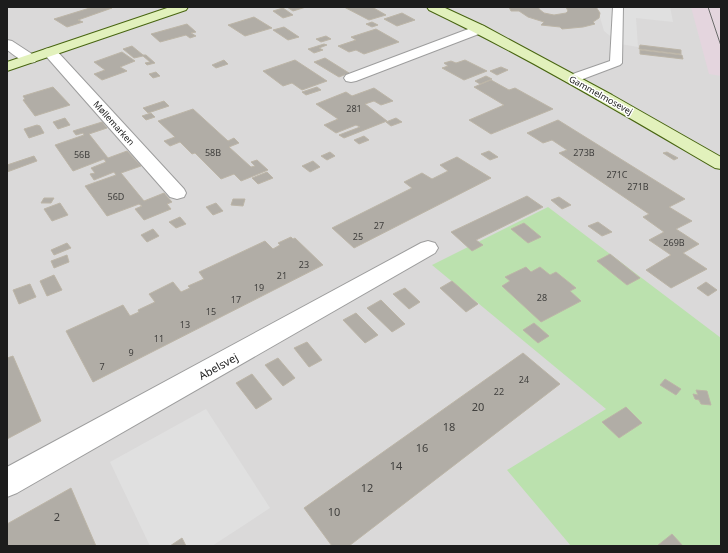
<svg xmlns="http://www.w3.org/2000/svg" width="728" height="553" font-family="'Noto Sans',sans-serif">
<rect width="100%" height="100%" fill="#ecebe3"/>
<path fill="#dad9d9" d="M7 7H721V546H7Z"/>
<path fill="#e4d5de" d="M691 7H721V76L709 74Z"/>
<path fill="#bbe1ae" d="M548 207 721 338V546H571L507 470 606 409 432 265Z"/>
<path fill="#e0e0e0" d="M597 7H670L673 22 636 18 638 47 620 44 604 31Z
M206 409 270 508 212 546H150L110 462Z"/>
<path fill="#b1ada6" stroke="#bcb5a7" d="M93 7 112 8 78 20 83 22 67 27 54 19Z
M287 7H306L293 11Z
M344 7H372L386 15 369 20Z
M509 7H539V9L544 13 554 15 566 13 568 11 566 7H596L600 13 599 18 593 22 595 24 583 27 562 29 560 27 541 25 544 22 528 17 519 11H511Z
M283 8 293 15 283 18 273 11Z
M402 13 415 20 397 26 384 19Z
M254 17 272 28 245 36 228 25Z
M372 22 378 25 372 27 366 24Z
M187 24 196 32 191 33 196 36 190 38 186 35 160 42 151 34Z
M284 27 299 37 288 40 273 30Z
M376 29 399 42 364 54 356 50 349 52 338 46 356 40 351 37Z
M326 36 331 39 321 42 316 39Z
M324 44 327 45 319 48 323 50 314 53 308 49Z
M640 45 681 50V54L639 49Z
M132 46 143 55H146L155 63 147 65 145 63 150 62 143 56 134 58 123 49Z
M640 50 682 55 683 59 640 54Z
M122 52 135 61 120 67 127 71 102 80 94 74 105 70 94 62Z
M325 58 349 73 339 77 314 62Z
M224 60 228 64 216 68 212 65Z
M295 60 327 81 302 90 292 83 283 86 263 71Z
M465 60 487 71 464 80 442 68 448 66 444 63 451 61 456 63Z
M501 67 508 70 497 75 490 71Z
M156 72 160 76 153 78 149 74Z
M486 76 492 79 480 84 475 81Z
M491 80 509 90 515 88 553 109 491 134 469 120 504 105 474 87Z
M53 87 70 105 35 116 23 100 25 99 23 96Z
M317 87 321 90 306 95 302 92Z
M374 88 393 101 381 105 374 101 365 104 387 121 344 138 339 135 360 127 356 125 336 133 324 125 338 119 316 104 346 92 352 96Z
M164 101 169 106 148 113 143 108Z
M193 109 228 141 234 138 239 143 229 147 251 167 255 166 251 162 257 160 268 170 241 181 234 174 221 179 195 153 192 154 180 142 170 146 164 141 175 137 158 121Z
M151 113 155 117 146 120 142 116Z
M65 118 70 125 58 129 53 122Z
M396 118 402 122 391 126 386 122Z
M558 120 685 199 669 207 692 221 676 229 699 244 683 253 707 269 671 288 646 270 671 255 649 240 664 232 643 217 649 214 559 153 567 150 552 140 543 143 527 133Z
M102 122 107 128 89 134 108 158 127 151 141 166 121 173 144 201 164 193 172 202 167 204 171 209 144 220 135 209 142 206 139 204 107 216 85 186 116 175 114 172 94 180 90 174 95 173 91 168 106 162 104 159 73 171 55 145 84 135 83 133 76 135 73 131Z
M37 125 40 126 44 133 29 138 24 129Z
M364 136 369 140 359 144 354 140Z
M489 151 498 157 490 160 481 154Z
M330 152 335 156 327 160 321 156Z
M667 152 678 158 674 160 663 153Z
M34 156 37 161 7 172V165Z
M457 157 491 178 354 248 332 228 412 188 404 182 422 173 432 179 448 171 440 165Z
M313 161 320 167 310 172 302 166Z
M267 172 273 178 258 184 252 178Z
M527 196 543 207 476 240 483 245 472 251 451 232Z
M559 197 571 205 562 209 551 200Z
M44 198H54L51 203H41Z
M233 199H245L243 206 231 205Z
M60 203 68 215 52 221 44 209Z
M216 203 223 211 213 215 206 207Z
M180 217 186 224 176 228 169 222Z
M598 222 612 232 602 236 588 226Z
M524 223 541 237 528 243 511 229Z
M153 229 159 236 147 242 141 235Z
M291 237 293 239 295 238 323 265 93 382 66 331 123 305 130 316 139 312 138 310 155 302 149 294 173 282 181 292 190 288 188 286 204 279 199 272 265 241 273 249 280 245 278 243Z
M67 243 71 248 54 255 51 250Z
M610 254 640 278 627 285 597 261Z
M67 255 69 262 54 268 51 261Z
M526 267 531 272 540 267 550 275 556 272 576 288 570 291 581 301 541 322 502 286 510 281 505 277Z
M54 275 62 290 47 296 40 281Z
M452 281 478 304 466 312 440 288Z
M706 282 717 290 708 296 697 288Z
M30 284 36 297 19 304 13 290Z
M405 288 420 302 409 309 393 294Z
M381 300 405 324 392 332 367 308Z
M356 313 378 335 365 343 343 320Z
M534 323 549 336 538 343 523 330Z
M307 342 322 360 309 367 294 348Z
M523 353 560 384 349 546H332L304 508Z
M13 356 41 421 7 439V358Z
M278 358 295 378 283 386 265 365Z
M252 374 272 399 256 409 236 383Z
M665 379 681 389 676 395 660 385Z
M696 390 707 391 711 405 701 404 699 400 695 399 693 394 698 395Z
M626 407 642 423 619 438 602 422Z
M71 488 96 546H7V524Z
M672 534 683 546H657Z
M182 538 186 546H170Z"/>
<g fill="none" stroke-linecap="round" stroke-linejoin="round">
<g stroke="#9d9d9d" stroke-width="2">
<path id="lane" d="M613 7H623L622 63 620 65 575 82H567L565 79 567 76 610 61Z"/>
</g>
<g stroke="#9d9d9d" stroke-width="2">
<path id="street" d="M479 25 484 26 486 29 484 32 356 81 351 82 346 81 344 78 346 75Z
M7 40 12 41 35 56 37 59 35 62C24 65 16 56 7 50Z
M50 48 55 49 184 189 186 193 184 197 177 199 170 197 45 55 43 52 45 49Z
M428 241 435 243 438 248 435 253 17 493 7 497V467L421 243Z"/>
</g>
<g stroke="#486511" stroke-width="2">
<path id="secondary" d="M170 7H188L186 10 7 71V62Z
M427 7H443L484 26 612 95 721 157V169L715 168C621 113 527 57 429 10Z"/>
</g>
<use href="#lane" fill="#fff" fill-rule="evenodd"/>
<use href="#street" fill="#fff" fill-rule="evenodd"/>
<use href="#secondary" fill="#e2f1bc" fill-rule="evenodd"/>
<path stroke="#6a6a6a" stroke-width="1" d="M708 7 721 46"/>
</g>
<g text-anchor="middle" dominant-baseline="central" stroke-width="3" stroke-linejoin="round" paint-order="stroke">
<g font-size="9" fill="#1c1c1c" stroke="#fff">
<text transform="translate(601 95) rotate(29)">Gammelmosevej</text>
<text transform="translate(114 123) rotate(48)">Møllemarken</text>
</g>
<g font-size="9" fill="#41403e">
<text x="354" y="108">281</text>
<text x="213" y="152">58B</text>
<text x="584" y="152">273B</text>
<text x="82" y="154">56B</text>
<text x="617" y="174">271C</text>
<text x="638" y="186">271B</text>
<text x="116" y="196">56D</text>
<text x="379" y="225">27</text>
<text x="358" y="236">25</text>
<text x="674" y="242">269B</text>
<text x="304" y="264">23</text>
<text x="282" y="275">21</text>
<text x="259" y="287">19</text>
<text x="542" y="297">28</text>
<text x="236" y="299">17</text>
<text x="211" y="311">15</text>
<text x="185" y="324">13</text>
<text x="159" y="338">11</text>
<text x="131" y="352">9</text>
<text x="102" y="366">7</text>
<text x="524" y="379">24</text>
<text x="499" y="391">22</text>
</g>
<g font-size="11" fill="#1c1c1c" stroke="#fff">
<text transform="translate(218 366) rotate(-29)">Abelsvej</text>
</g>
<g font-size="11" fill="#41403e">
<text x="478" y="406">20</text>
<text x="449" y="426">18</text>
<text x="422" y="447">16</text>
<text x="396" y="465">14</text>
<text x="367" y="487">12</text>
<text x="334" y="511">10</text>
<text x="57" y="516">2</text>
</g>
</g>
<rect width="728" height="553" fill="none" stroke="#1c1c1c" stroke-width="16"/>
</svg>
